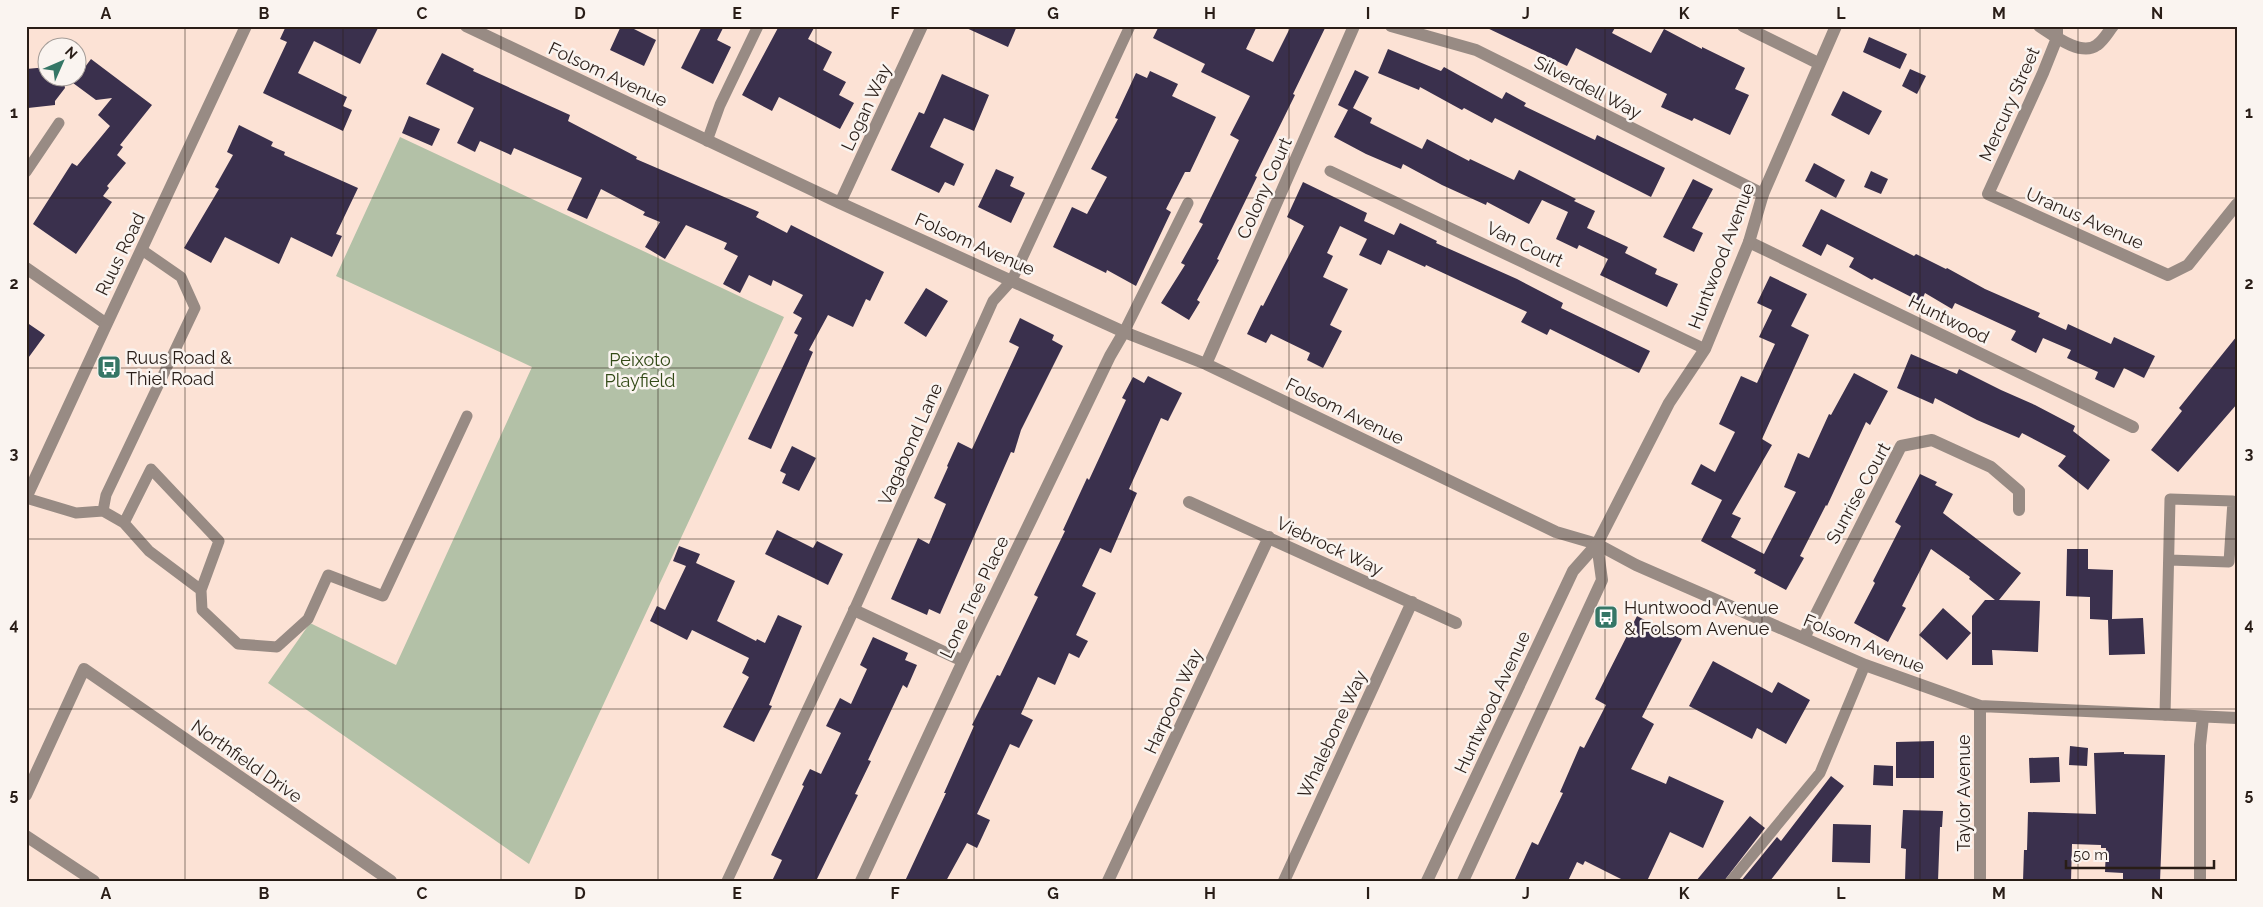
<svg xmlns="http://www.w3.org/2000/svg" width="2263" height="907" font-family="Raleway,sans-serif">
<rect width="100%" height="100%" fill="#fce2d5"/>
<path fill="#b3c1a7" d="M400 137 784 317 529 864 268 683 310 623 396 665 532 367 336 276Z"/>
<path fill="#3a304d" d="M286 26H379L360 64 314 41 298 73 347 97 343 106 352 110 343 131 263 93 287 42 280 39Z
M621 26H628L656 40 644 66 610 50Z
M702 26H724L717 40 731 47 713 84 681 68Z
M779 26H815L808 39 832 52 823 70 846 82 839 95 854 103 840 129 779 97 772 111 742 95Z
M962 26H1017L1008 47Z
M1159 26H1257L1246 49 1273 62 1291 26H1326L1293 94 1295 95 1255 176 1257 177 1217 259 1219 260 1197 300 1200 302 1189 320 1161 303 1185 265 1181 263 1203 224 1199 222 1239 140 1230 135 1250 96 1201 72 1205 64 1153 38Z
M1483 26H1616L1612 33 1651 53 1664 29 1702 49V47L1745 68 1735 89 1749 95 1730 135 1694 118 1692 121 1661 107 1667 94 1576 48 1567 66Z
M1869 37 1907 54 1900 69 1863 52Z
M1388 49 1441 71 1444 67 1502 99 1506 92 1526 103 1524 106 1595 140 1597 135 1665 168 1651 197 1495 118 1492 123 1464 108 1462 110 1420 87 1419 90 1378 73Z
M442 53 474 69 473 71 570 115 568 121 637 157 636 159 759 212 756 217 787 233 791 225 884 272 870 301 866 299 853 327 828 315 809 350 813 352 771 449 748 439 798 335 794 333 802 318 793 313 803 295 773 280 771 286 749 275 740 293 723 284 738 256 724 249 727 243 686 225 665 259 645 247 660 222 643 215 645 212 601 189 587 219 567 210 582 178 514 148 511 155 480 141 475 152 457 143 474 108 426 84Z
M91 59 152 105 120 145 123 147 117 155 126 163 107 186 109 188 103 196 112 202 76 254 33 224 72 163 77 166 110 126 98 115 112 98 96 100 73 83Z
M48 67V78H63L65 88 55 101V105L28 108 26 69Z
M1910 69 1926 76 1917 94 1902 86Z
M1355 70 1369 77 1353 108 1372 118 1370 123 1422 149 1427 139 1469 161 1470 159 1514 180 1519 170 1576 199 1574 201 1595 211 1587 228 1628 247 1625 253 1657 269 1655 274 1678 284 1667 307 1600 275 1608 259 1579 245 1577 249 1556 239 1568 212 1542 200 1529 224 1487 202 1486 205 1442 185 1403 164 1401 169 1366 154 1334 137 1348 110 1338 105Z
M1150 71 1178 84 1172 96 1216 117 1190 172H1185L1166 209 1171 212 1136 286 1107 270 1106 273 1053 247 1072 207 1087 214 1107 177 1091 169 1118 119 1115 118 1136 73 1147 78Z
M942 74 989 95 974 131 944 118 930 147 964 164 954 186 945 182 939 193 891 170 919 112 924 114Z
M1843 91 1882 111 1869 135 1831 115Z
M409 116 440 129 432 146 402 133Z
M239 125 273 142 271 146 285 152 284 155 358 188 336 234 342 236 332 257 291 237 279 264 225 237 211 263 184 248 219 189 215 187 233 155 227 152Z
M1814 163 1845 180 1836 198 1805 181Z
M996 169 1014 177 1010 186 1025 193 1011 223 978 207Z
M1871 171 1888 179 1881 194 1864 187Z
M1693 179 1713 189 1692 228 1703 233 1694 252 1663 237Z
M1303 182 1367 213 1364 221 1394 235 1400 223 1437 241 1436 243 1517 279 1563 303 1561 308 1650 351 1639 373 1550 329 1547 335 1521 322 1527 312 1426 265 1425 267 1388 250 1381 265 1359 255 1367 239 1340 226 1327 253 1333 256 1323 277 1348 289 1330 325 1342 331 1323 368 1307 360 1310 353 1271 334 1266 343 1247 334 1261 305 1263 306 1304 226 1287 217Z
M1821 209 1914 256 1916 254 1946 269 1947 268 1985 289 2040 313 2038 317 2066 330 2068 324 2111 344 2114 337 2155 356 2144 378 2124 368 2114 388 2095 379 2098 372 2067 358 2071 350 2043 338 2036 353 2011 340 2016 331 1955 303 1952 309 1925 293 1921 302 1874 278 1872 280 1849 267 1854 258 1827 244 1821 256 1802 246Z
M1770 276 1807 294 1791 326 1809 335 1762 439 1772 445 1732 514 1741 518 1731 537 1764 554 1796 492 1784 487 1798 453 1809 458 1829 414 1831 415 1854 373 1888 391 1870 425 1866 422 1827 506 1826 505 1800 556 1804 558 1786 590 1754 573 1756 570 1701 541 1722 500 1691 484 1701 464 1715 472 1735 432 1719 424 1741 376 1757 383 1775 344 1759 337 1772 310 1757 303Z
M926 288 948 301 926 337 904 323Z
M1020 318 1054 335 1052 340 1063 346 1021 430 1014 453 1011 452 940 614 929 609 927 615 891 599 918 538 929 544 946 504 934 498 948 467 947 466 958 442 972 449 1019 347 1009 342Z
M26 322 45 335 26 361Z
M2237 336V404L2178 472 2151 450 2182 411 2179 408Z
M1911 354 1957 374 1959 369 2001 390 2035 405 2075 426 2073 431 2110 460 2088 490 2058 466 2066 456 2022 433 2019 438 1977 420 1935 398 1933 404 1897 388Z
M1148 376 1182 393 1168 421 1161 418 1129 489 1137 493 1111 553 1100 548 1082 586 1096 593 1076 635 1088 641 1079 658 1069 653 1055 685 1038 677 1021 714 1033 720 1019 748 1010 744 977 814 990 820 977 848 967 843 946 881H905L946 793H944L974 726 972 725 997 675 1000 676 1038 597 1034 595 1065 531 1063 530 1087 478 1089 480 1126 400 1122 398 1133 377 1144 383Z
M792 446 816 458 799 491 782 483 786 474 780 471Z
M1920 474 1937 482 1935 485 1953 494 1943 513 2021 573 1999 600 2040 601 2038 652 1992 650 1993 665H1972V616L1985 600H1995L1969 579 1970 577 1931 549 1902 606 1906 608 1888 642 1854 623 1875 583 1873 581 1901 526 1895 522Z
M777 530 813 548 817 541 843 554 828 585 765 554Z
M679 546 700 554 696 563 735 581 717 621 756 641 757 639 765 643 778 615 802 626 769 705 772 706 754 742 723 727 749 677 742 673 749 658 692 630 687 640 650 621 657 606 665 610 686 566 673 561Z
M2067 549H2088V569L2113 570 2112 619 2143 618 2145 654 2109 655 2108 620 2090 619V597L2066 596Z
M1943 608 1971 633 1947 660 1919 635Z
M1637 616 1682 639 1642 717 1654 724 1631 769 1666 784 1669 776 1724 801 1703 848 1670 832 1647 881H1625L1585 861 1583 865 1577 862 1568 881H1514L1532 842 1538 845 1563 793 1560 792 1580 746 1584 748 1606 705 1595 699Z
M873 637 908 653 905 660 917 665 907 688 903 685 868 760 871 761 855 794 858 795 816 881H772L782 860 771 855 804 786 802 785 810 769 821 774 841 733 826 726 840 698 851 704 867 669 860 665Z
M1713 661 1772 693 1778 682 1810 700 1786 744 1757 728 1752 739 1689 706Z
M1934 741V778H1896V742Z
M2070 746 2088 748 2087 766 2069 765Z
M2124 752V754L2165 755 2160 881H2123V873L2105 872 2106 848H2101V845L2072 844 2071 881H2023L2024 850H2027L2028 812 2096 814 2094 753Z
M2059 757 2060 782 2030 783 2029 758Z
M1874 765 1893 766V786L1873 785Z
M1831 776 1844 786 1770 881H1741L1777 837 1781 841Z
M1903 810 1943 811 1942 827H1940L1938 881H1905L1906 849 1901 848Z
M1750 816 1765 828 1724 881H1696Z
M1833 824 1871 825 1870 863 1832 862Z"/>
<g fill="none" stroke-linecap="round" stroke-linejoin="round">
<path stroke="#988b84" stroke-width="11" d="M707 141 720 105 758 26
M1330 171 1705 349
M26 172 59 123
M1124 332 1188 203
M26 498 76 513 103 511 124 523 149 551 201 590
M103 511 106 495 195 308 181 277 142 250
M124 523 151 469 219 541 201 590 202 610 238 644 277 647 308 619 328 575 383 596 467 416
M2165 715 2170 499 2233 501 2229 562 2169 560
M727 881 854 610 993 301 1012 280 1130 26
M1731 881 1820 773 1865 665"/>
<path stroke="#988b84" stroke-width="12" d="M466 26 840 203 1124 332 1206 364 1556 532 1597 544 1636 565 1865 665 1980 706 2237 718
M1391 26 1476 50 1763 194
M1743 26 1818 63
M2039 26C2053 35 2081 57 2097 45 2104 40 2108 32 2113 26
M2057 26V38L2043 73 1988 194 2168 275 2188 265 2237 204
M840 203 922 26
M1749 242 2133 427
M26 268 105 323
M1206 364 1354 26
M1189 502 1456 623
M854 610 963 661
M1804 638 1901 446 1932 440 1991 467 2019 491V510
M1980 706V881
M26 795 84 669 391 881
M26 836 94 881
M861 881 963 661 1110 356 1124 332
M1108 881 1269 537
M1284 881 1412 602
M2200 881V745L2203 717"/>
<path stroke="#988b84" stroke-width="12" d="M26 498C98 340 173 184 246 26
M1427 881 1573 571 1597 544 1669 403 1705 349 1749 242 1763 194 1836 26
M1463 881 1602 580 1597 544"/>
</g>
<path fill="none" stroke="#291d17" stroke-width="1" stroke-opacity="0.55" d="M185 26V881M343 26V881M501 26V881M658 26V881M816 26V881M974 26V881M1132 26V881M1289 26V881M1447 26V881M1605 26V881M1762 26V881M1920 26V881M2078 26V881M26 198H2237M26 368H2237M26 539H2237M26 709H2237"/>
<defs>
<g id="bus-square" transform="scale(1.25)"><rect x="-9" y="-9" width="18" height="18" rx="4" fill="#357666" stroke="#faf4f0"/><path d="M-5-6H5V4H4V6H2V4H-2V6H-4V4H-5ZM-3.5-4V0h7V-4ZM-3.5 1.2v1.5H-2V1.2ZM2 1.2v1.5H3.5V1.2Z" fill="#fff"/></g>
</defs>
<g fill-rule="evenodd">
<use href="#bus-square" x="109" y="367"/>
<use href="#bus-square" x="1606" y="617"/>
</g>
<g text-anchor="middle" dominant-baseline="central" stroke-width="5" stroke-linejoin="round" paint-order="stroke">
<g font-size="18" fill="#291d17" stroke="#faf4f0">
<text transform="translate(608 74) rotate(25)">Folsom Avenue</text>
<text transform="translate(1588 87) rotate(27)">Silverdell Way</text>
<text transform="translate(2009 104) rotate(-66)">Mercury Street</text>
<text transform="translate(866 107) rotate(-65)">Logan Way</text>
<text transform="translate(1264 188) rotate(-66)">Colony Court</text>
<text transform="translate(2085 218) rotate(24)">Uranus Avenue</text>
<text transform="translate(975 244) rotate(24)">Folsom Avenue</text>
<text transform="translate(1525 244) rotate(25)">Van Court</text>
<text transform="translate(120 254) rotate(-64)">Ruus Road</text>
<text transform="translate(1721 256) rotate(-69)">Huntwood Avenue</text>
<text transform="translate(1949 319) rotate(26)">Huntwood</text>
<text transform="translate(1345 411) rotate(26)">Folsom Avenue</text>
<text transform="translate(910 444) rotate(-66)">Vagabond Lane</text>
<text transform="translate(1858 493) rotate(-61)">Sunrise Court</text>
<text transform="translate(1330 546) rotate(25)">Viebrock Way</text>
<text transform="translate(974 597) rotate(-64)">Lone Tree Place</text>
<text transform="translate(1864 643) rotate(22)">Folsom Avenue</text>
<text transform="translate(1173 701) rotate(-65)">Harpoon Way</text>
<text transform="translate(1492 702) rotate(-65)">Huntwood Avenue</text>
<text transform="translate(1332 734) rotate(-65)">Whalebone Way</text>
<text transform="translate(247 761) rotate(35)">Northfield Drive</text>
<text transform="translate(1963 793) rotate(-90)">Taylor Avenue</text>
</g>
<g font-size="18" fill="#291d17" stroke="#faf4f0" text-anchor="start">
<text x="126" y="357">Ruus Road &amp;<tspan x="126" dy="21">Thiel Road</tspan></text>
<text x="1624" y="607">Huntwood Avenue<tspan x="1624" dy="21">&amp; Folsom Avenue</tspan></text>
</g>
<g font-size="18" fill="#334a17" stroke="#faf4f0">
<text x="640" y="359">Peixoto<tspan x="640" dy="21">Playfield</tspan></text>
</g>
</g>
<rect width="2263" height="907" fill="none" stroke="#faf4f0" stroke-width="55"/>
<g transform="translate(62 62) rotate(45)"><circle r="24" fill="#faf4f0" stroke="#a69e99"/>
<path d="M0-4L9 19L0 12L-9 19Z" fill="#357666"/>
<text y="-8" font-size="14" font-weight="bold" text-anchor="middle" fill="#291d17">N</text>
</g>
<path d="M2066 860v8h148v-8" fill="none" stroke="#291d17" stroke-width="2.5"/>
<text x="2073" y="860" font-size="15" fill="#291d17" stroke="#faf4f0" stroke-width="4" paint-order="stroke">50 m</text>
<rect x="28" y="28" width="2208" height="852" fill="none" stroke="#291d17" stroke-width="2"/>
<g font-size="16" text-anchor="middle" font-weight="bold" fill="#291d17">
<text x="106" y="19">A</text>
<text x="264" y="19">B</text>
<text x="422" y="19">C</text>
<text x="580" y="19">D</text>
<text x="737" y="19">E</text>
<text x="895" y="19">F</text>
<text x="1053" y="19">G</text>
<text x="1210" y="19">H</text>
<text x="1368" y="19">I</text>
<text x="1526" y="19">J</text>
<text x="1684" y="19">K</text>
<text x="1841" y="19">L</text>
<text x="1999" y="19">M</text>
<text x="2157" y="19">N</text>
<text x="14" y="118">1</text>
<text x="2249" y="118">1</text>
<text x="14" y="289">2</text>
<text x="2249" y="289">2</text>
<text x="14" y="459">3</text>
<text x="2249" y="459">3</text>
<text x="14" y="630">4</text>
<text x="2249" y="630">4</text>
<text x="14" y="800">5</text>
<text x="2249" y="800">5</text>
<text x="106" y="899">A</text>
<text x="264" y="899">B</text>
<text x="422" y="899">C</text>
<text x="580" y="899">D</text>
<text x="737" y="899">E</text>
<text x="895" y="899">F</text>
<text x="1053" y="899">G</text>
<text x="1210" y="899">H</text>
<text x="1368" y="899">I</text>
<text x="1526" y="899">J</text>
<text x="1684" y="899">K</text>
<text x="1841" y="899">L</text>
<text x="1999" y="899">M</text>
<text x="2157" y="899">N</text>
</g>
</svg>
